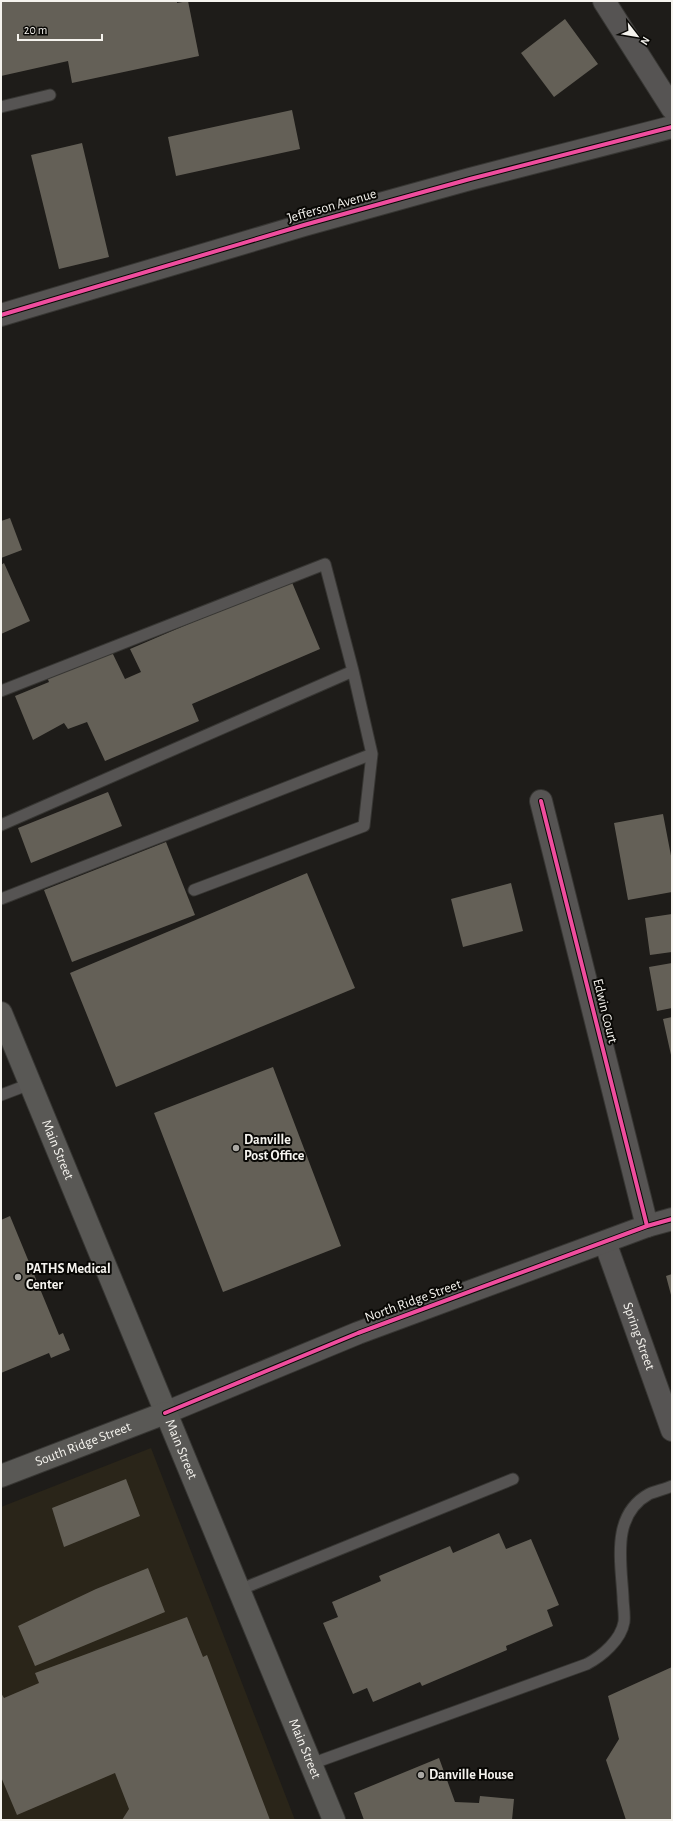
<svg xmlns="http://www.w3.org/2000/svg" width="673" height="1821" font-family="'Alegreya Sans',sans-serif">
<rect width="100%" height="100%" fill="#1e1c19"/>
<path fill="#2a2519" d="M151 1448 295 1820H1V1507Z"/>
<path fill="#646057" d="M1 1H177V3L188 1 199 56 72 83 68 61 1 76Z
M565 19 598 64 554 97 521 53Z
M292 110 300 149 176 176 168 137Z
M82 143 109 257 59 269 31 155Z
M10 518 22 550 1 558V521Z
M4 563 30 621 1 634V565Z
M291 580 320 649 192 704 199 721 105 761 87 722 68 729 64 723 33 740 15 696 49 682 47 677 111 650 125 679 141 672 130 649Z
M108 792 122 826 31 863 18 828Z
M663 814 672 861V892L628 900 614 823Z
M166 842 195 915 72 962 44 890Z
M307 873 355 988 116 1087 70 973Z
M511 883 523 931 463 947 451 899Z
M672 914V952L650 955 645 918Z
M672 963V1008L657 1011 649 967Z
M672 1017V1054L671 1055 663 1019Z
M273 1067 341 1246 223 1292 154 1113Z
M10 1216 59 1335 63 1333 70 1350 51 1358 49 1353 1 1373V1220Z
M672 1274V1295H671L666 1276Z
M126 1479 140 1516 64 1547 52 1508Z
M499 1533 506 1549 531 1539 559 1605 547 1610 553 1626 506 1646 507 1650 422 1686 420 1682 373 1702 367 1688 353 1694 323 1623 338 1617 332 1602 381 1581 379 1576 450 1546 453 1553Z
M148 1568 165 1612 35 1666 18 1626 96 1589Z
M187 1617 203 1657 207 1655 270 1820H122L129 1809 115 1773 17 1815 1 1777V1693L4 1698 39 1683 35 1673Z
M672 1667V1820H626L606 1760 619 1739 608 1696Z
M439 1758 455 1802 479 1803 480 1796 514 1799 512 1820H364L354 1793Z"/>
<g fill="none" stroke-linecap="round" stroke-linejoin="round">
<g stroke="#373633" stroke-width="13">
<path id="service" d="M1 107 50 95
M1 691 325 564 353 671 372 754
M1 825 353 671
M1 899 372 754 364 826 194 890
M1 1095 30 1084
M239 1590 513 1479
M311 1764 587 1664C602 1656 621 1640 624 1622 625 1614 623 1605 623 1597 621 1561 611 1515 649 1494 656 1491 665 1489 672 1486"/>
</g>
<g stroke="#373633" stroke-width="24">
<g id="minor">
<path d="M604 1 672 108"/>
<path d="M1 315 304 225 470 179 672 127"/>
<path d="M541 801 647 1226"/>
<path id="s1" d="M605 1242 672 1430"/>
</g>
</g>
<g stroke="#373633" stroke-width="24">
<path id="tertiary" d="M165 1413 358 1333 647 1226 672 1219"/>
</g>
<g stroke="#373633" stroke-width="24">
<g id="secondary">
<path id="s2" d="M1 1013 334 1820"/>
<path id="s3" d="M1 1476 165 1413"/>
</g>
</g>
<use href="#service" stroke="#565453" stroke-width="11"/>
<use href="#minor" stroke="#565453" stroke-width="22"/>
<use href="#tertiary" stroke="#565453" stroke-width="22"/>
<use href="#secondary" stroke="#595855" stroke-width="22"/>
<g stroke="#090805" stroke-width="6">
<path id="cycleway" d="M1 315 304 225 470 179 672 127
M541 801 647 1226
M165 1413 358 1333 647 1226 672 1219"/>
</g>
<use href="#cycleway" stroke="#ef4d9e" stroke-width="4"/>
</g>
<g fill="#aaa8a3" stroke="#090805" stroke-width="1.5">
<circle cx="236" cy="1148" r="4"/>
<circle cx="18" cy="1277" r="4"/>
<circle cx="421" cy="1775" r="4"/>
</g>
<g text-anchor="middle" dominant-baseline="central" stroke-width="4" stroke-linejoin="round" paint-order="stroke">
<g font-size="14" fill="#f5f3ee" stroke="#090805">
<text transform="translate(332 206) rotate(-16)">Jefferson Avenue</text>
<text transform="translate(605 1011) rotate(76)">Edwin Court</text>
<text stroke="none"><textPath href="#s2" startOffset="148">Main Street</textPath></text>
<text transform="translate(413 1301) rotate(-20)">North Ridge Street</text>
<text stroke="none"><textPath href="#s1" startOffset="100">Spring Street</textPath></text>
<text stroke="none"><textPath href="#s3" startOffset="88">South Ridge Street</textPath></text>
<text stroke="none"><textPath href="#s2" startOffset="472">Main Street</textPath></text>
<text stroke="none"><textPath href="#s2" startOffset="796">Main Street</textPath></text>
</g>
<g font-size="14" font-weight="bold" fill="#f5f3ee" stroke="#090805" text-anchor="start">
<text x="244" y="1140">Danville<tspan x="244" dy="16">Post Office</tspan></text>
<text x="26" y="1269">PATHS Medical<tspan x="26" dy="16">Center</tspan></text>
<text x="429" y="1775">Danville House</text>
</g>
</g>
<rect width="673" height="1821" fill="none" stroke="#f5f3ee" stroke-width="4"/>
<g transform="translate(637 36) rotate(121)" stroke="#090805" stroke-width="3" paint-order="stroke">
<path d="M0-3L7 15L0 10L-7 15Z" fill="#f5f3ee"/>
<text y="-6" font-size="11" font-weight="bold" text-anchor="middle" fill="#f5f3ee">N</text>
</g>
<path d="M18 34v6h84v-6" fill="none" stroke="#f5f3ee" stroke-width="2"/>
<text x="24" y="34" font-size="12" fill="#f5f3ee" stroke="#090805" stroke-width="3" paint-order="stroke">20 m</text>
</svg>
